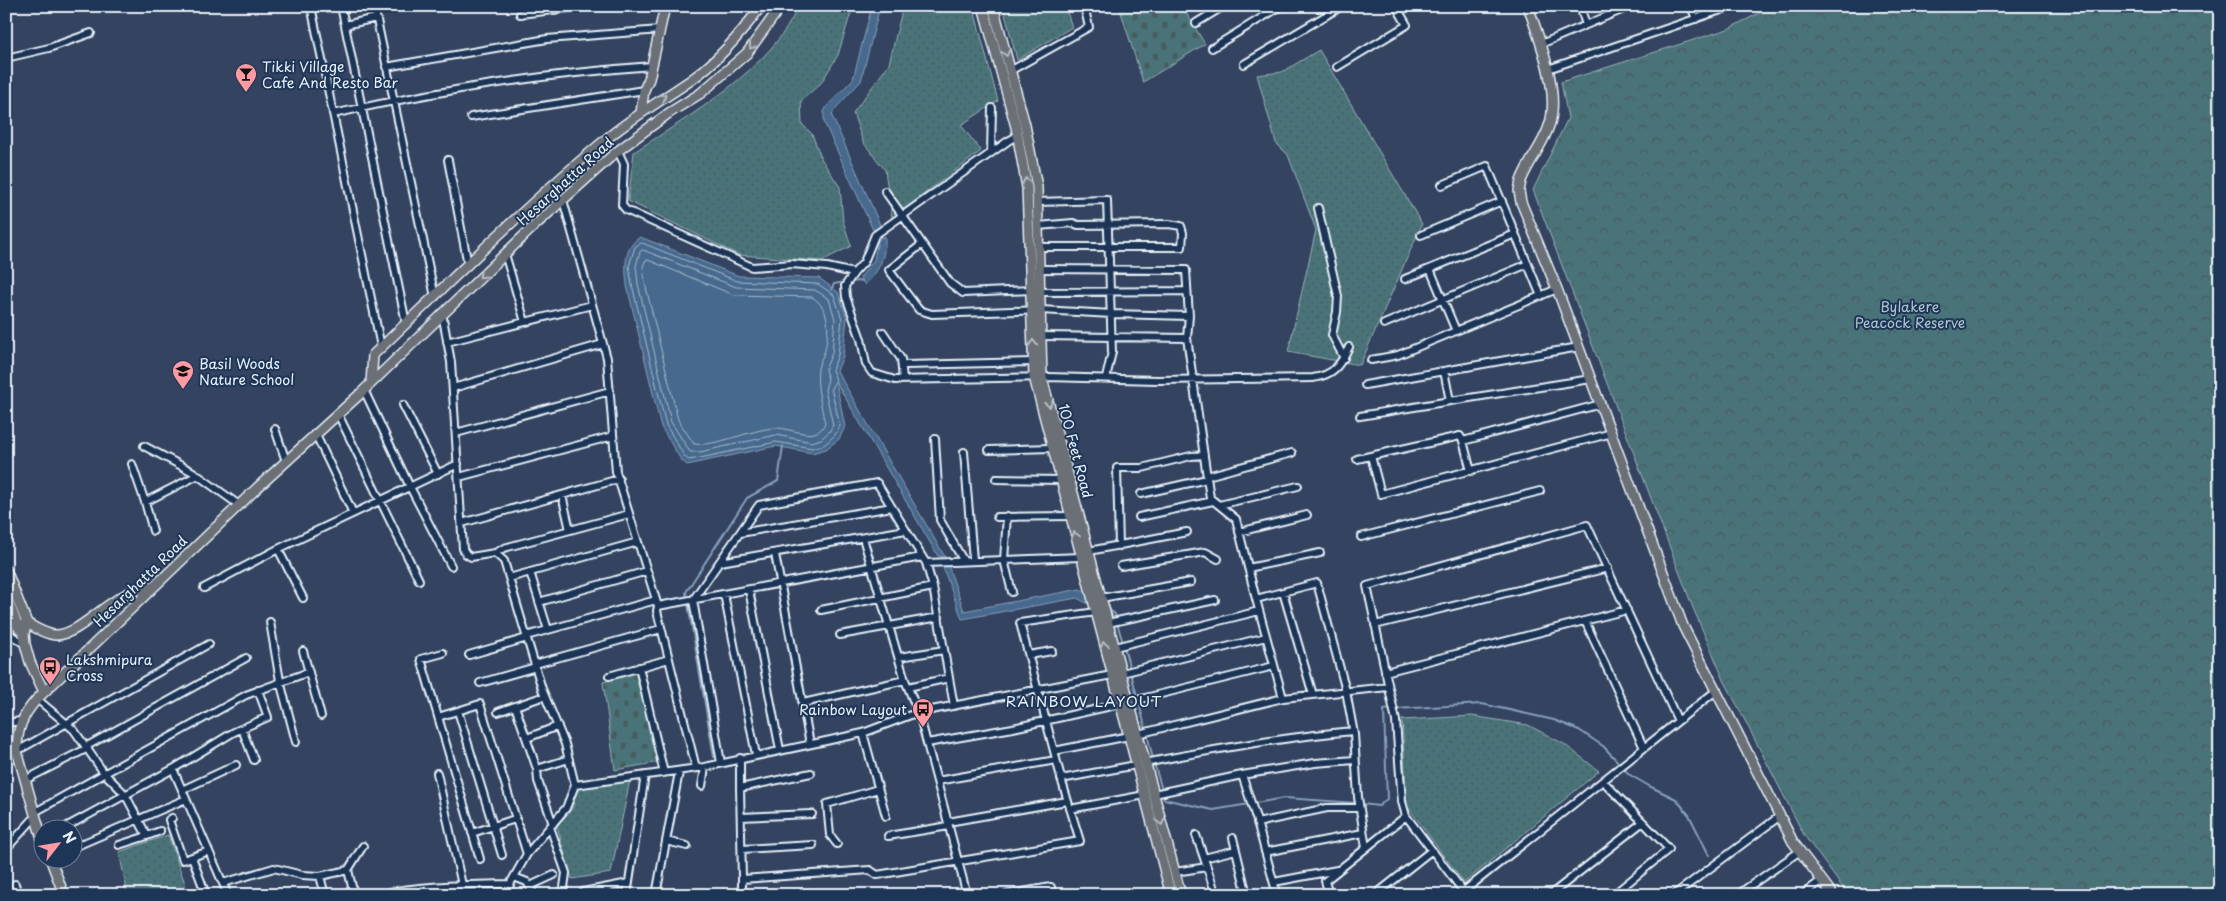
<svg xmlns="http://www.w3.org/2000/svg" width="2226" height="901" font-family="'Playpen Sans',sans-serif">
<defs>
<pattern id="grass-dots" width="8" height="8" patternUnits="userSpaceOnUse" patternTransform="scale(1.25)"><rect width="8" height="8" fill="#497378"/><path d="M2 2h.1M6 6h.1" fill="none" stroke="#475b5f" stroke-width="1.8" stroke-linecap="round"/></pattern>
<pattern id="forest-crowns" width="20" height="18" patternUnits="userSpaceOnUse" patternTransform="scale(1.25)"><rect width="20" height="18" fill="#497378"/><path d="M2 6a3 3 0 1 1 6 0M12 15a3 3 0 1 1 6 0" fill="none" stroke="#475b5f"/></pattern>
<pattern id="cemetery-stones" width="16" height="16" patternUnits="userSpaceOnUse" patternTransform="scale(1.25)"><rect width="16" height="16" fill="#497378"/><path d="M2 7V4a2 2 0 0 1 4 0v3zM10 15v-3a2 2 0 0 1 4 0v3z" fill="#475b5f"/></pattern>
</defs>
<rect width="100%" height="100%" fill="#344360"/>
<filter id="ink" filterUnits="userSpaceOnUse"><feTurbulence type="fractalNoise" baseFrequency=".02" numOctaves="2"/><feDisplacementMap in="SourceGraphic" scale="10" xChannelSelector="R" yChannelSelector="G"/><feConvolveMatrix kernelMatrix="1 2 1 2 8 2 1 2 1" color-interpolation-filters="sRGB"/></filter>
<g filter="url(#ink)">
<path fill="url(#grass-dots)" stroke="#98b2b8" d="M798 6H853L838 55 821 83 801 101 802 124 812 134 822 160 840 187 843 221 851 246 822 261 739 255 628 201 634 152C688 117 774 67 798 6Z
M903 6H973L998 101 961 125 981 151 892 218 885 170 863 142 853 113 889 64Z
M1003 6H1065L1072 27 1017 60Z
M1319 50 1422 224 1360 365 1288 352 1316 230 1288 155 1276 143 1257 75 1282 72Z
M1472 716 1528 725 1564 744 1599 771 1464 883 1407 806 1402 720Z
M630 780 611 873 572 879 557 826 572 809 578 787Z
M168 835 189 895H128L119 852Z"/>
<path fill="url(#forest-crowns)" stroke="#98b2b8" d="M1773 6H2220V895H1848L1804 835 1724 680 1693 608 1533 190 1568 118 1561 82 1728 29Z"/>
<path fill="url(#cemetery-stones)" stroke="#98b2b8" d="M1119 6H1182L1205 44 1143 82Z
M635 672 659 762 615 770 603 682Z"/>
<path fill="#46698d" stroke="#879fb8" d="M872 6H880L861 81 834 110 832 116 881 227 873 230 824 122V112L827 106 853 79Z
M885 236C886 256 879 272 865 285L860 278 874 260 878 240Z
M640 237 739 276 819 278 838 292 847 318 843 356 837 371 945 557 938 556 836 382 845 427 839 439 826 449 812 453 776 446 687 465 681 460 661 427 627 286C625 267 623 248 640 237Z
M942 565H948L964 611 1080 589 1109 606 1113 617 1077 598 962 619Z"/>
<g fill="none" stroke-linecap="round" stroke-linejoin="round">
<path stroke="#a7bbcd" stroke-width="1" d="M642 243 737 281 818 284 834 295 842 319 838 355 832 370 836 380 831 388 840 426 835 435 824 445 812 448 776 442 700 458 689 460 685 457 666 425 632 285 629 266 635 247Z
M643 250 736 287 815 290 829 299 835 319 832 353 825 370 828 379 825 390 833 425 829 432 821 439 812 442 776 435 700 452H690L671 422 638 284 636 266 640 252Z
M648 260 734 295 812 297C831 309 829 331 825 350 823 357 819 362 818 369 816 387 821 405 825 423 817 444 791 427 775 428 752 429 715 447 694 444L678 420 645 283 643 267 645 261Z"/>
<path stroke="#879fb8" stroke-width="2" d="M849 282 862 281
M831 290 834 284 845 282
M1111 611 1115 614 1116 619
M1117 623 1123 643
M1124 647 1146 730
M1396 709 1482 704 1554 720 1579 730 1603 746 1620 764
M1147 734 1153 759
M714 757 686 592 747 498 778 481 783 446
M1154 763 1162 790
M1623 768 1630 775 1649 786 1676 799 1689 815 1709 855
M1163 795 1164 799 1213 810 1285 798 1357 803
M1362 804 1379 806 1387 799 1384 710 1391 709"/>
<g stroke="#e8f1f8" stroke-width="10">
<path id="minor" d="M311 6 381 347
M341 6 406 323
M374 6 435 297
M1580 6 1586 25
M1691 6 1696 19
M520 14 586 6
M1196 23 1224 6
M345 25 376 18
M1541 44 1631 6
M1212 48 1281 6
M6 58 49 48 91 33
M1244 64 1342 6
M386 67 547 39 660 30
M1337 67 1407 25 1396 6
M1548 69 1730 7
M1010 71 1089 27 1084 6
M333 114C438 90 544 74 652 66
M471 117 644 90
M618 151 624 164 622 205 626 210 752 267 792 264 827 267 854 273 845 286 846 297 861 339 866 364 872 373 895 380 1048 377 1157 380 1313 378C1334 375 1340 365 1349 347
M991 153 992 108
M448 160 468 265
M1442 185 1487 166 1541 296
M885 191 950 283 963 293 1031 290
M563 200 607 358 616 472 658 606 922 557
M1037 202 1107 200 1112 352 1106 378
M1318 208 1338 296 1337 312 1332 335 1344 358
M1038 226 1073 223 1078 225 1169 224 1181 226 1183 233 1182 247H1039
M1421 235 1502 201
M921 245 889 270 919 310 932 314 1041 310 1112 314 1189 316
M505 254 525 322
M1040 269 1186 270 1189 316 1187 338 1210 498 1236 519 1256 599
M1430 269 1456 331
M854 273 864 262 875 235 1008 141 1017 136
M1405 279 1515 234
M1041 292 1187 291
M442 313 451 362 463 549 466 554 471 557 495 553 504 561 542 689 565 744 575 785
M1384 324 1528 264
M883 332 901 359 903 380
M1042 336 1187 338
M447 342 592 305
M1371 360 1398 355 1557 289
M906 365 1034 362
M1365 385 1579 347
M453 388 603 344
M364 390 410 487 451 566
M1450 401 1591 379
M403 405 438 474
M338 414 419 580
M1360 416 1450 401 1444 371
M275 429 286 461
M315 433 353 513
M456 433 610 391
M935 439 940 520 963 560
M1463 441 1471 471
M144 446 193 472 239 505
M989 450 1052 448
M964 452 973 560
M1371 456 1381 494 1612 433
M1357 459 1460 436 1463 441 1601 404
M132 464 145 502 198 475
M1207 476 1292 453
M459 477 613 436
M996 479 1060 480
M1141 494 1207 479
M562 495 570 530
M145 502 153 531
M1219 505 1298 486
M997 517 1070 516
M1139 517 1213 501
M462 523 619 479
M1239 532 1307 515
M740 533 892 507
M1361 537 1540 491
M863 538 905 680 920 717 967 895
M1119 546 1117 468H1142L1191 456 1204 455
M278 549 303 598
M1089 551 1187 532
M495 553 504 548 629 514
M775 554 810 744
M720 562 906 530
M926 563 1004 560 1007 516
M1121 566 1205 552 1218 559
M1248 568 1320 553
M530 572 548 630
M509 578 638 542
M204 588 278 549 458 464
M749 590 780 750
M1012 592 1004 560 1081 557
M1283 592 1313 695
M724 594 756 755
M1101 598 1191 582
M539 602 647 571
M658 606 657 611 696 768
M821 610 933 587
M1585 621 1644 748
M270 622 280 681 296 742
M1108 623 1215 600
M1375 625 1608 568
M6 632 25 644
M840 635 939 617
M526 636 656 600
M1115 647 1259 611
M303 651 321 716
M443 653 421 659 480 859
M469 655 527 638
M1029 655 1052 651
M899 657 944 650
M535 664 661 629
M639 667 664 773
M1385 672 1627 610
M1122 673 1266 637
M609 676 669 659
M480 683 536 667
M908 687 949 678
M1283 698 1256 599 1317 583 1346 691 1354 734 1358 797 1366 848
M37 699 74 730 104 773 125 794 147 836 160 831
M1129 702 1274 666
M803 703 905 680
M515 706 545 696
M458 711 502 855
M498 712 515 706 537 769 538 781 553 824
M438 717 480 704 527 854
M6 723 21 721
M242 729 254 760
M863 733 886 816
M1138 734 1283 698 1388 687
M527 738 558 726
M927 743 1013 728 1120 704
M87 746 246 658
M17 751 209 644
M1054 751 1129 736
M721 763 693 600 759 505 877 483 926 563 933 587 954 706
M1145 763C1215 749 1283 737 1353 731
M173 769 228 895
M537 769 569 759
M437 773 462 885
M811 773 740 788 742 879 870 870 877 875 1080 841 1063 785 1020 623 1096 612
M1242 775 1315 763 1355 760
M1061 779 1136 765
M25 780 88 748
M937 781 1056 760
M1603 781 1669 849 1613 895
M702 786 705 767
M740 788V758
M182 790 236 765
M1154 794 1242 775 1256 818 1277 895
M1070 809 1145 795
M35 812 246 695 309 672
M741 817 812 814
M172 818 169 820 183 860 192 857
M948 822 1067 801
M1257 823 1327 808H1359
M550 827 566 873 563 895
M64 828 173 769 234 732 268 717 258 690
M472 833 515 819
M1196 835 1204 858
M888 836 949 826
M1233 838 1247 895
M666 841 687 846
M837 844 830 835 827 804 878 789
M119 845 147 836
M72 848 186 799
M6 849 36 816
M742 849 813 845
M1265 852 1363 833
M348 870 354 895
M1175 872 1207 867
M320 876 325 895
M514 877 527 882 534 895
M1274 882 1337 870
M223 883 274 868 302 875 320 876 348 870 363 846
M15 884 18 895
M530 886 554 875
M1463 891 1406 816 1402 802 1396 721 1367 586 1587 525 1678 721
M583 892 629 883
M206 895 192 857 209 851
M376 895C420 885 466 885 510 884
M508 895 510 884 527 854 566 808 575 785 705 767 863 733 916 713 1112 675
M627 895 645 775
M656 895 679 772
M742 895V879
M1005 895 1051 887
M1216 895 1204 858 1236 850
M1329 895 1325 881 1406 816
M1375 895 1432 850
M1459 895 1717 690
M1550 895 1643 822
M1674 895 1780 816
M1737 895 1800 851
M1802 895 1822 880"/>
</g>
<g stroke="#e8f1f8" stroke-width="12">
<path id="major" d="M983 6 1016 127 1027 188 1034 377 1171 895
M993 6 1025 125 1037 187 1042 378 1181 895
M1528 6C1539 38 1561 93 1549 126 1543 145 1528 162 1521 181L1519 191 1521 202 1557 289 1683 626 1793 842 1833 895
M641 113 644 90 649 79 665 6
M371 383 373 355C449 283 523 208 604 141 631 118 662 100 691 80 719 60 741 34 761 6
M6 570 27 623 24 633 25 644 30 662 44 692
M6 595 18 627 22 631
M18 627 27 623C35 628 45 634 55 635 83 636 113 588 153 587
M42 839 17 751C17 729 22 716 37 699L257 488 359 395 534 226 615 153 669 113 701 93 747 53 781 6
M50 858 64 895"/>
</g>
<use href="#minor" stroke="#1d3557" stroke-width="6"/>
<use href="#major" stroke="#6b6f75" stroke-width="9"/>
</g>
<defs><path id="oneway-chevron" d="M-2-3.5L2.5 0L-2 3.5" fill="none" stroke-width="1.6" stroke-linecap="round" stroke-linejoin="round" transform="scale(1.25)"/></defs>
<g stroke="#b6bdc4">
<use href="#oneway-chevron" transform="translate(752 46) rotate(127)"/>
<use href="#oneway-chevron" transform="translate(1006 53) rotate(75)"/>
<use href="#oneway-chevron" transform="translate(663 97) rotate(-33)"/>
<use href="#oneway-chevron" transform="translate(1026 181) rotate(-100)"/>
<use href="#oneway-chevron" transform="translate(482 275) rotate(137)"/>
<use href="#oneway-chevron" transform="translate(1033 343) rotate(-92)"/>
<use href="#oneway-chevron" transform="translate(1049 404) rotate(75)"/>
<use href="#oneway-chevron" transform="translate(1075 535) rotate(-105)"/>
<use href="#oneway-chevron" transform="translate(1104 645) rotate(-105)"/>
<use href="#oneway-chevron" transform="translate(1161 822) rotate(75)"/>
</g>
</g>
<defs>
<g id="bar-pin" transform="scale(1.125)"><path d="M0 17L-7.5 6A9.5 9.5 0 1 1 7.5 6Z" fill="#ff9aa2" stroke="#1d3557"/><path d="M-6-5H6L.8 .8V4.5H3.5V6h-7V4.5H-.8V.8Z" fill="#111"/></g>
<g id="school-pin" transform="scale(1.125)"><path d="M0 17L-7.5 6A9.5 9.5 0 1 1 7.5 6Z" fill="#ff9aa2" stroke="#1d3557"/><path d="M0-5L7-2L0 1L-7-2ZM-4 1L0 2.5L4 1V4Q0 6-4 4Z" fill="#111"/></g>
<g id="bus-pin" transform="scale(1.125)"><path d="M0 17L-7.5 6A9.5 9.5 0 1 1 7.5 6Z" fill="#ff9aa2" stroke="#1d3557"/><path d="M-5-6H5V4H4V6H2V4H-2V6H-4V4H-5ZM-3.5-4V0h7V-4ZM-3.5 1.2v1.5H-2V1.2ZM2 1.2v1.5H3.5V1.2Z" fill="#111"/></g>
</defs>
<g fill-rule="evenodd">
<use href="#bar-pin" x="246" y="74"/>
<use href="#school-pin" x="183" y="371"/>
<use href="#bus-pin" x="50" y="667"/>
<use href="#bus-pin" x="923" y="709"/>
</g>
<g text-anchor="middle" dominant-baseline="central" stroke-width="4" stroke-linejoin="round" paint-order="stroke">
<g font-size="14" fill="#e8f1f8" stroke="#1d3557" text-anchor="start">
<text x="262" y="66">Tikki Village<tspan x="262" dy="16">Cafe And Resto Bar</tspan></text>
<text x="199" y="363">Basil Woods<tspan x="199" dy="16">Nature School</tspan></text>
<text x="66" y="659">Lakshmipura<tspan x="66" dy="16">Cross</tspan></text>
<text x="907" y="709" text-anchor="end">Rainbow Layout</text>
</g>
<g font-size="14" fill="#e8f1f8" stroke="#1d3557">
<text transform="translate(565 181) rotate(-42)">Hesarghatta Road</text>
<text transform="translate(1076 451) rotate(75)">100 Feet Road</text>
<text transform="translate(140 581) rotate(-44)">Hesarghatta Road</text>
</g>
<g font-size="14" fill="#b0c5cb" stroke="#1d3557">
<text x="1910" y="306">Bylakere<tspan x="1910" dy="16">Peacock Reserve</tspan></text>
</g>
<g font-size="15" letter-spacing="1" fill="#e8f1f8" stroke="#1d3557">
<text x="1084" y="700">RAINBOW LAYOUT</text>
</g>
</g>
<rect width="2226" height="901" fill="none" stroke="#1d3557" stroke-width="25"/>
<rect x="12" y="12" width="2201" height="876" fill="none" stroke="#e8f1f8" stroke-width="2" filter="url(#ink)"/>
<g transform="translate(58 844) rotate(59)"><circle r="24" fill="#1d3557" stroke="#6e8097"/>
<path d="M0-4L9 19L0 12L-9 19Z" fill="#ff9aa2"/>
<text y="-8" font-size="14" font-weight="bold" text-anchor="middle" fill="#e8f1f8">N</text>
</g>
</svg>
